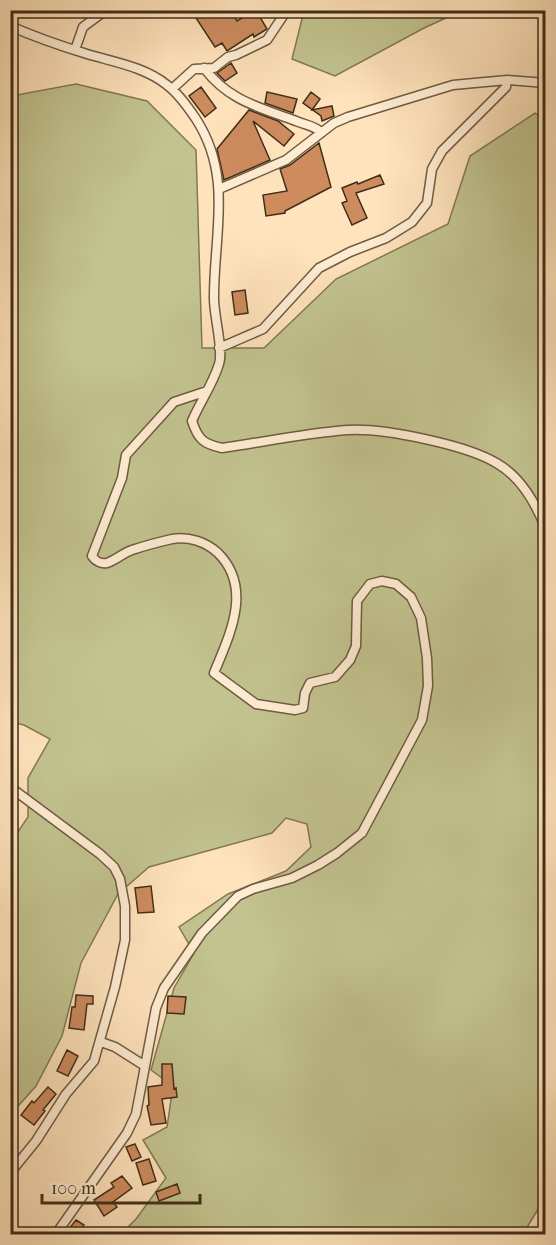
<svg xmlns="http://www.w3.org/2000/svg" width="556" height="1245" font-family="'IM FELL French Canon',serif">
<rect width="100%" height="100%" fill="#ffe3bc"/>
<filter id="stains"><feTurbulence type="fractalNoise" baseFrequency=".00333" numOctaves="4"/><feColorMatrix values="0 0 0 0 .2 0 0 0 0 .09 0 0 0 0 .02 0 0 0 .5 -.17"/></filter>
<radialGradient id="worn" r=".72"><stop offset=".6" stop-color="#630" stop-opacity="0"/><stop offset="1" stop-color="#630" stop-opacity=".3"/></radialGradient>
<path fill="#c2c38f" stroke="#827854" stroke-width="1.5" d="M304 11V10L461 11 424 28 335 76 292 59Z
M76 84 147 101 196 150 202 348H264L336 279 448 224 470 156 535 113 546 119 545 1201 540 1206 523 1234H121L136 1219 166 1178 143 1140 167 1127 173 1086 151 1070 174 988 194 953 179 927 228 894 286 871 311 847 307 824 286 818 272 833 149 867 118 894 81 963 62 1036 36 1086 11 1114V842L28 817V778L50 739 24 725 11 722V96Z"/>
<path fill="#cd8b5e" stroke="#412e19" stroke-width="1.5" d="M207 10H230L237 21 256 10 267 29 254 37 253 34 227 51 222 43 215 47 196 18Z
M231 63 237 73 225 81 217 73Z
M201 87 216 108 205 117 189 96Z
M267 92 297 99 293 113 265 103Z
M311 92 320 99 312 110 332 106 334 116 322 121 321 116 303 103Z
M249 110 278 121 294 134 284 146 253 121 270 160 224 180 217 149Z
M319 143 331 187 285 211V213L266 216 263 195 287 191 280 169 290 165Z
M380 175 384 184 356 193 367 218 352 225 342 203 347 201 342 188 357 182 358 184Z
M245 290 248 313 235 315 232 292Z
M151 886 154 912 138 913 135 888Z
M76 995 93 996V1004H87L84 1030 69 1028 72 1007H75Z
M168 996 186 997 184 1014 167 1013Z
M67 1050 78 1056 68 1076 57 1071Z
M162 1064H172L174 1089 176 1088 177 1097 162 1099 166 1123 151 1125 147 1106 149 1105 148 1087 162 1085Z
M48 1087 56 1094 43 1110 45 1111 34 1125 21 1115 32 1101 34 1103Z
M135 1144 141 1157 132 1161 126 1147Z
M149 1159 156 1181 143 1185 136 1163Z
M122 1176 132 1188 113 1202 117 1207 104 1216 94 1200 114 1187 111 1183Z
M177 1184 180 1193 159 1201 156 1192Z
M76 1220 84 1225 77 1234H65Z"/>
<g fill="none" stroke-linecap="round" stroke-linejoin="round">
<g stroke="#705b42" stroke-width="11">
<path id="street" d="M10 26C35 37 61 46 87 54 114 62 145 67 167 85 179 94 188 107 196 119 233 176 214 234 214 296 213 313 224 350 219 364 213 384 200 402 192 421 198 439 203 444 222 448 264 442 306 433 348 430 384 428 468 445 498 464 522 478 536 504 546 529
M75 50 83 27 106 10
M204 68C229 101 259 107 296 121 305 125 313 125 321 132
M172 89 194 69 214 68 228 57 236 55 267 40 287 10
M219 189 286 160 334 123 348 117 453 85 507 80 546 83
M219 348 263 329 319 268 350 252 386 238 412 222 427 203 432 169 442 151 506 87 507 80
M10 787 100 854 114 867 120 879 125 906V940L115 987 94 1061 66 1094 36 1141 10 1173
M101 1042 115 1047 145 1066
M56 1234 127 1133 136 1114 156 1008 164 988 202 933 238 896 253 889 292 878 318 865 337 853 362 833 422 720 428 686 427 658 421 618 411 597 396 584 382 581 370 584 357 601 356 646 350 660 335 677 310 683 305 693 303 708 295 710 256 704 214 673C230 634 253 588 218 553 206 542 189 536 172 539 159 542 144 546 132 550 123 553 116 560 107 563 101 564 95 561 92 556L122 478 126 455 174 402 207 391"/>
</g>
<use href="#street" stroke="#ffedd3" stroke-width="8"/>
</g>
<rect width="556" height="1245" fill="none" stroke="#ffe3bc" stroke-width="36"/>
<rect x="12" y="12" width="532" height="1221" fill="none" stroke="#412e19" stroke-width="3"/>
<rect x="18" y="18" width="520" height="1209" fill="none" stroke="#412e19" stroke-width="1.5"/>
<path d="M42 1194v9h158v-9" fill="none" stroke="#412e19" stroke-width="3"/>
<text x="51" y="1194" font-size="18" fill="#412e19" stroke="#ffedd3" stroke-width="4.5" paint-order="stroke">100 m</text>
<rect width="100%" height="100%" filter="url(#stains)"/>
<rect width="100%" height="100%" fill="url(#worn)"/>
</svg>
